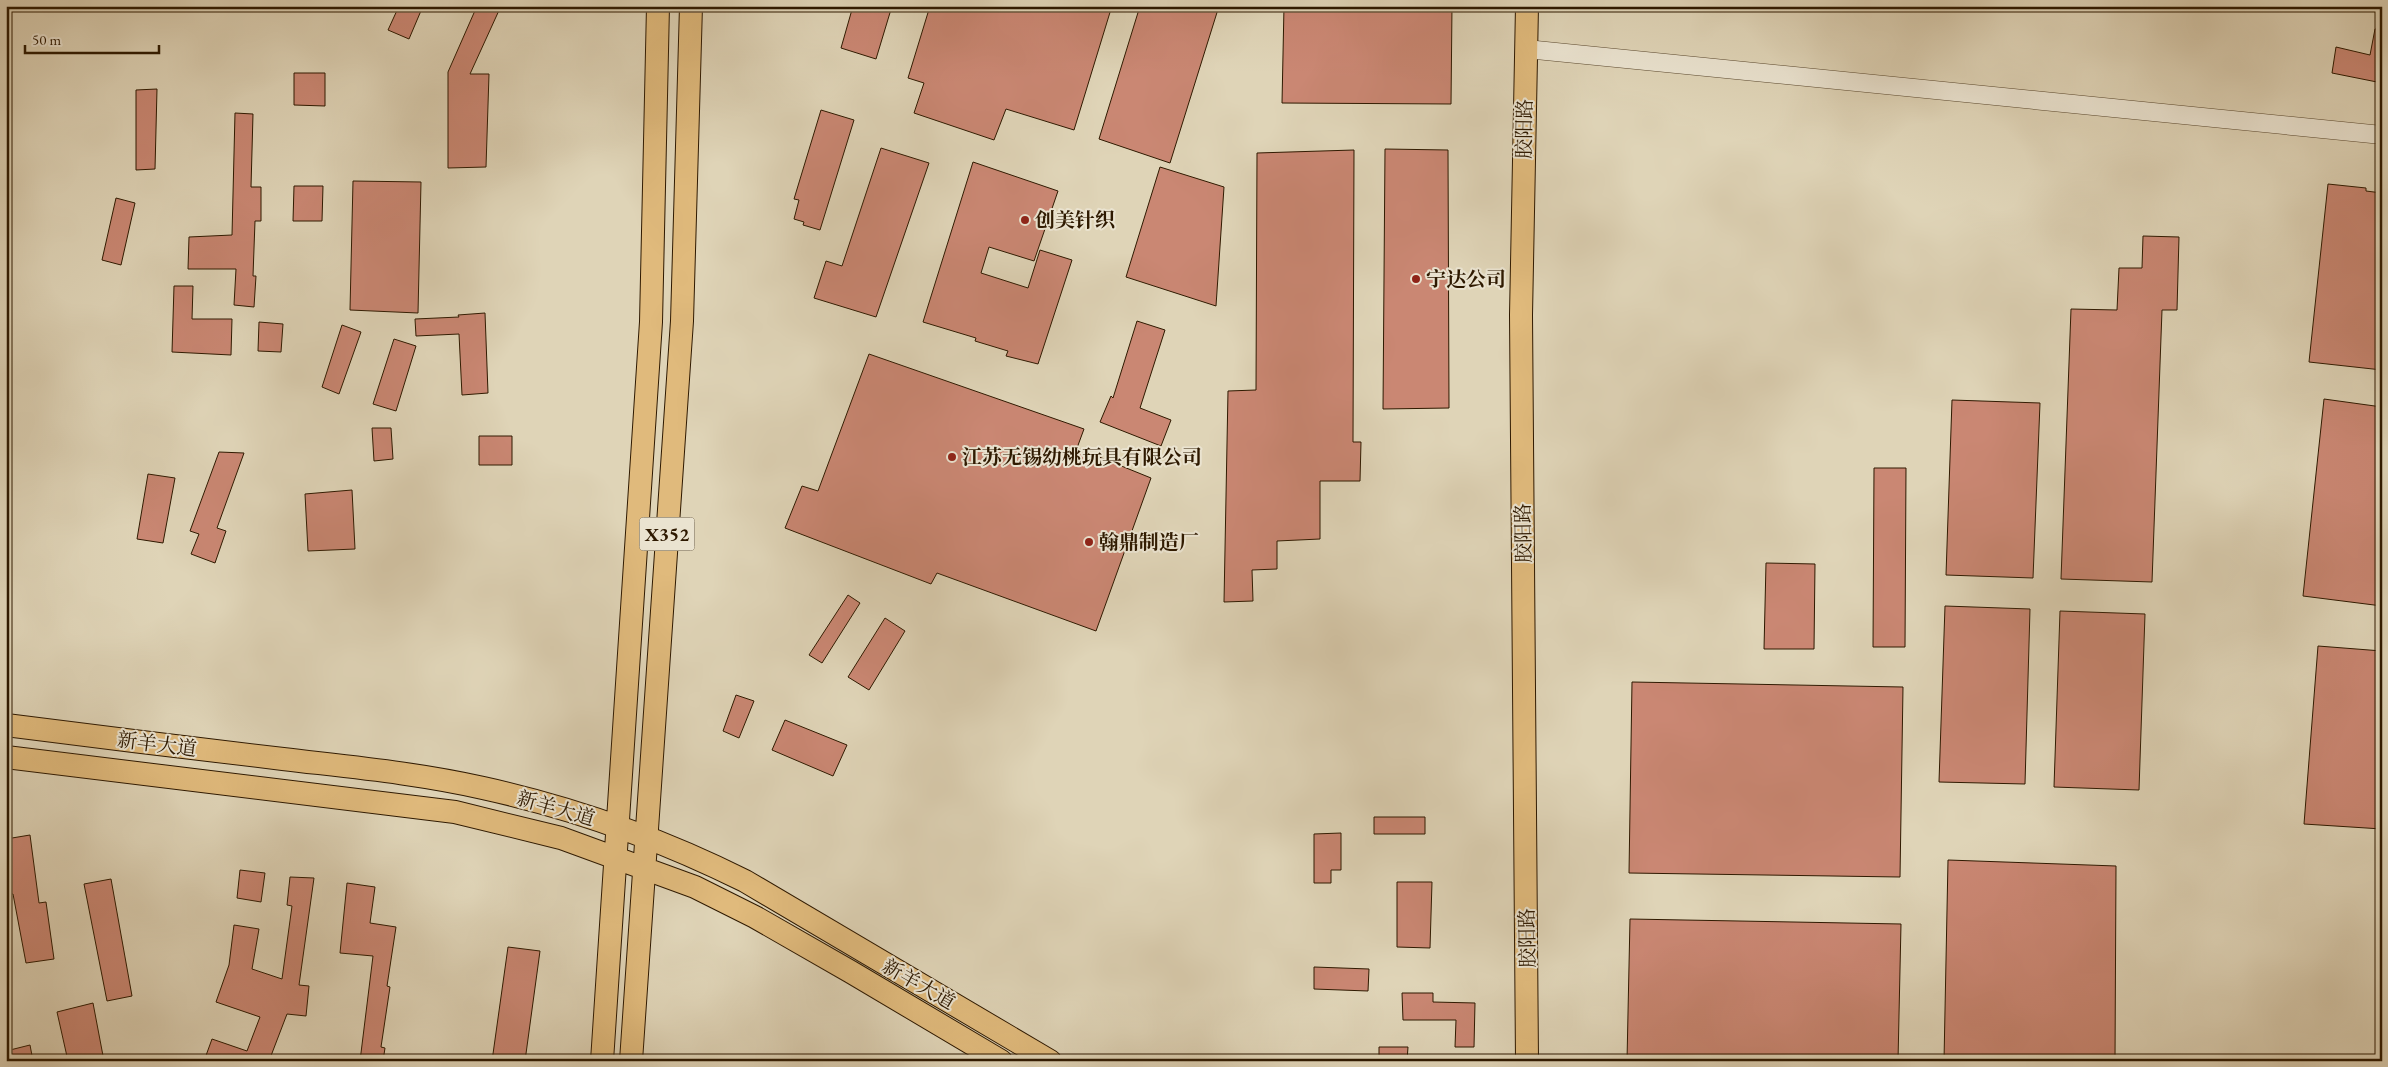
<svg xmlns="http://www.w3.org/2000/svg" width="2388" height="1067" font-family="'EB Garamond','Noto Serif SC',serif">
<rect width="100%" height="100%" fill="#dfd4b7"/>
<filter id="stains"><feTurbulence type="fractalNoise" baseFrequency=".004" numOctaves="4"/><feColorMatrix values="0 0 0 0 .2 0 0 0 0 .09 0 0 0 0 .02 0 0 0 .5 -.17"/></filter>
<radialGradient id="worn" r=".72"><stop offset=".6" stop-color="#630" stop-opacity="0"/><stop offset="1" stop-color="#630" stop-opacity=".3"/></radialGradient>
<path fill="#ca8773" stroke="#2e1900" d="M399 6H423L409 39 388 30Z
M477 6H501L470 74H489L486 167 448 168V72Z
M853 6H892L876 59 841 48Z
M930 6H1102L1111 9 1074 130 1006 109 994 140 914 113 924 83 908 78Z
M1140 6H1219L1170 163 1099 139Z
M1284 6H1452L1451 104 1282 103Z
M2375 29H2382V83L2332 73 2336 47 2370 55Z
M294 73H325V106L294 105Z
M157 89 155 169 136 170V90Z
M821 110 854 120 820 230 803 225 804 222 794 219 799 200 794 199Z
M235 113 253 114 251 187H261V221H255L253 276H256L254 307 234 305 236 269H188L189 237 232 235Z
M881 148 929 163 876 317 814 298 826 261 842 266Z
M1385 149 1448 150 1449 408 1383 409Z
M1354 150 1353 442H1361L1360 481H1320V539L1277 541V569L1252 570 1253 601 1224 602 1228 391 1256 390 1257 153Z
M973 162 1058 191 1034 261 989 247 981 273 1028 288 1040 250 1072 260 1038 364 1006 356 1008 351 975 341 976 338 923 322Z
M1160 167 1224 187 1216 306 1126 277Z
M353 181 421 182 418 313 350 310Z
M2328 184 2366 188V191L2382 193V370L2309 362Z
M294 186H323L322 221H293Z
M116 198 135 203 121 265 102 260Z
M2143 236 2179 237 2177 310H2162L2152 582 2061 579 2071 309 2117 310 2119 268H2142Z
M174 286H193L192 319H232L231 355 172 352Z
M485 313 488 393 462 395 459 334 416 336 415 319 459 317 458 315Z
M1137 321 1165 330 1140 408 1171 420 1161 446 1100 422 1111 396 1113 398Z
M259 322 283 324 281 352 258 351Z
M342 325 361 332 339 394 322 387Z
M394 339 416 346 396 411 373 404Z
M869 354 1084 429 1077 448 1151 478 1096 631 937 573 931 584 785 528 802 486 818 491Z
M2324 399 2382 407V606L2303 596Z
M1952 400 2040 403 2033 578 1946 575Z
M372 428H391L393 459 374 461Z
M479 436H512V465H479Z
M219 452 244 453 217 528 226 531 215 563 191 554 199 534 190 531Z
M1874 468H1906L1905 647H1873Z
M148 474 175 478 163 543 137 539Z
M352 490 355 549 308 551 305 494Z
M1766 563 1815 564 1814 649H1764Z
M848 595 860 603 822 663 809 655Z
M1945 606 2030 609 2025 784 1939 782Z
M2060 611 2145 614 2139 790 2054 787Z
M885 618 905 631 869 690 848 677Z
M2318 646 2382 651V829L2304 824Z
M1632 682 1903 687 1900 877 1629 873Z
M736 695 754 701 739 738 723 731Z
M785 720 847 745 833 776 772 750Z
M1374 817H1425V834H1374Z
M1341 833V870H1331V883H1314V834Z
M30 835 39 903 46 902 54 959 26 963 13 894H10L6 871V839Z
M1948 860 2116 866 2115 1061H1944Z
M240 870 265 873 261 902 237 898Z
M290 877 314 878 299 985 309 986 306 1016 287 1014 269 1061H204L212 1039 247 1051 260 1017 216 1002 229 965 234 925 259 929 252 969 282 979 292 906 287 905Z
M111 879 132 996 107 1001 84 884Z
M1397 882H1432L1430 948 1397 947Z
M347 883 375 887 370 923 396 927 387 986 390 987 381 1047 385 1048 383 1061H360L373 956 340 953Z
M1630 919 1901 924 1898 1061H1627Z
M508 947 540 951 525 1061H492Z
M1314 967 1369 969 1368 991 1314 989Z
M1402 993H1433V1002L1475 1003 1474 1047H1455L1456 1020H1403Z
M93 1003 104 1061H68L57 1012Z
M30 1045 33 1061H6V1051Z
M1379 1047H1408L1407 1061H1379Z"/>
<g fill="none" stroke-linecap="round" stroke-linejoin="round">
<g stroke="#5a482e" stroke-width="19">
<path id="minor" d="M1526 49 2382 135"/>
</g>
<g stroke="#2e1900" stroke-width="24">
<path id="major" d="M1527 6 1521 315 1527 1061
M6 725C98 737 191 748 283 759 350 767 417 773 483 788 574 808 661 839 745 881L1050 1061
M6 757 455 812 561 838 695 887 755 917 851 972 1001 1061
M602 1061 651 322 658 6
M631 1061 682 321 691 6"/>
</g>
<use href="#minor" stroke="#eae3d0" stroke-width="18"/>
<use href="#major" stroke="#e0ba7c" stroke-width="22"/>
</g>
<g fill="#8f2418" stroke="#eae3d0" stroke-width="2">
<circle cx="1025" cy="220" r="5"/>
<circle cx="1416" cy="279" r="5"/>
<circle cx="952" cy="457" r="5"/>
<circle cx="1089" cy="542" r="5"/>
</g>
<g text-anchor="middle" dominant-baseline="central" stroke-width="4" stroke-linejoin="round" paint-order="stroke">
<rect fill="#eae3d0" stroke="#66563e" stroke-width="1" x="639.5" y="517.5" width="55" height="33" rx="4"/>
<g font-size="19" font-weight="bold" fill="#2e1900">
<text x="667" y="534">X352</text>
</g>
<g font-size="20" fill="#2e1900" stroke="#eae3d0">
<text transform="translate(1524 129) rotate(-89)">胶阳路</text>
<text transform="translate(1523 533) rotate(-91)">胶阳路</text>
<text transform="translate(157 744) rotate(7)">新羊大道</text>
<text transform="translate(556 808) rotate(16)">新羊大道</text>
<text transform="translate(1527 938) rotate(-91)">胶阳路</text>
<text transform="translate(919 984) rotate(30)">新羊大道</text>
</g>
<g font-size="20" font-weight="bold" fill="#2e1900" stroke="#eae3d0" text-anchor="start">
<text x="1035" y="220">创美针织</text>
<text x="1426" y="279">宁达公司</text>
<text x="962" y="457">江苏无锡幼桃玩具有限公司</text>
<text x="1099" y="542">翰鼎制造厂</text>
</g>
</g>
<rect width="2388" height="1067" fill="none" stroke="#dfd4b7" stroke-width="25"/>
<rect x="8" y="8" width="2373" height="1052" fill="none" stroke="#2e1900" stroke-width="2.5"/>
<rect x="12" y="12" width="2363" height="1042" fill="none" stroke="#2e1900"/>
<path d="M25 45v8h134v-8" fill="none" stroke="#2e1900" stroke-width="2.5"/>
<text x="32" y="45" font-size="15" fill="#2e1900" stroke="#eae3d0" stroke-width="4" paint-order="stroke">50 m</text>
<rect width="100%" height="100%" filter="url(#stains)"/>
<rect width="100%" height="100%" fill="url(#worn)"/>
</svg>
